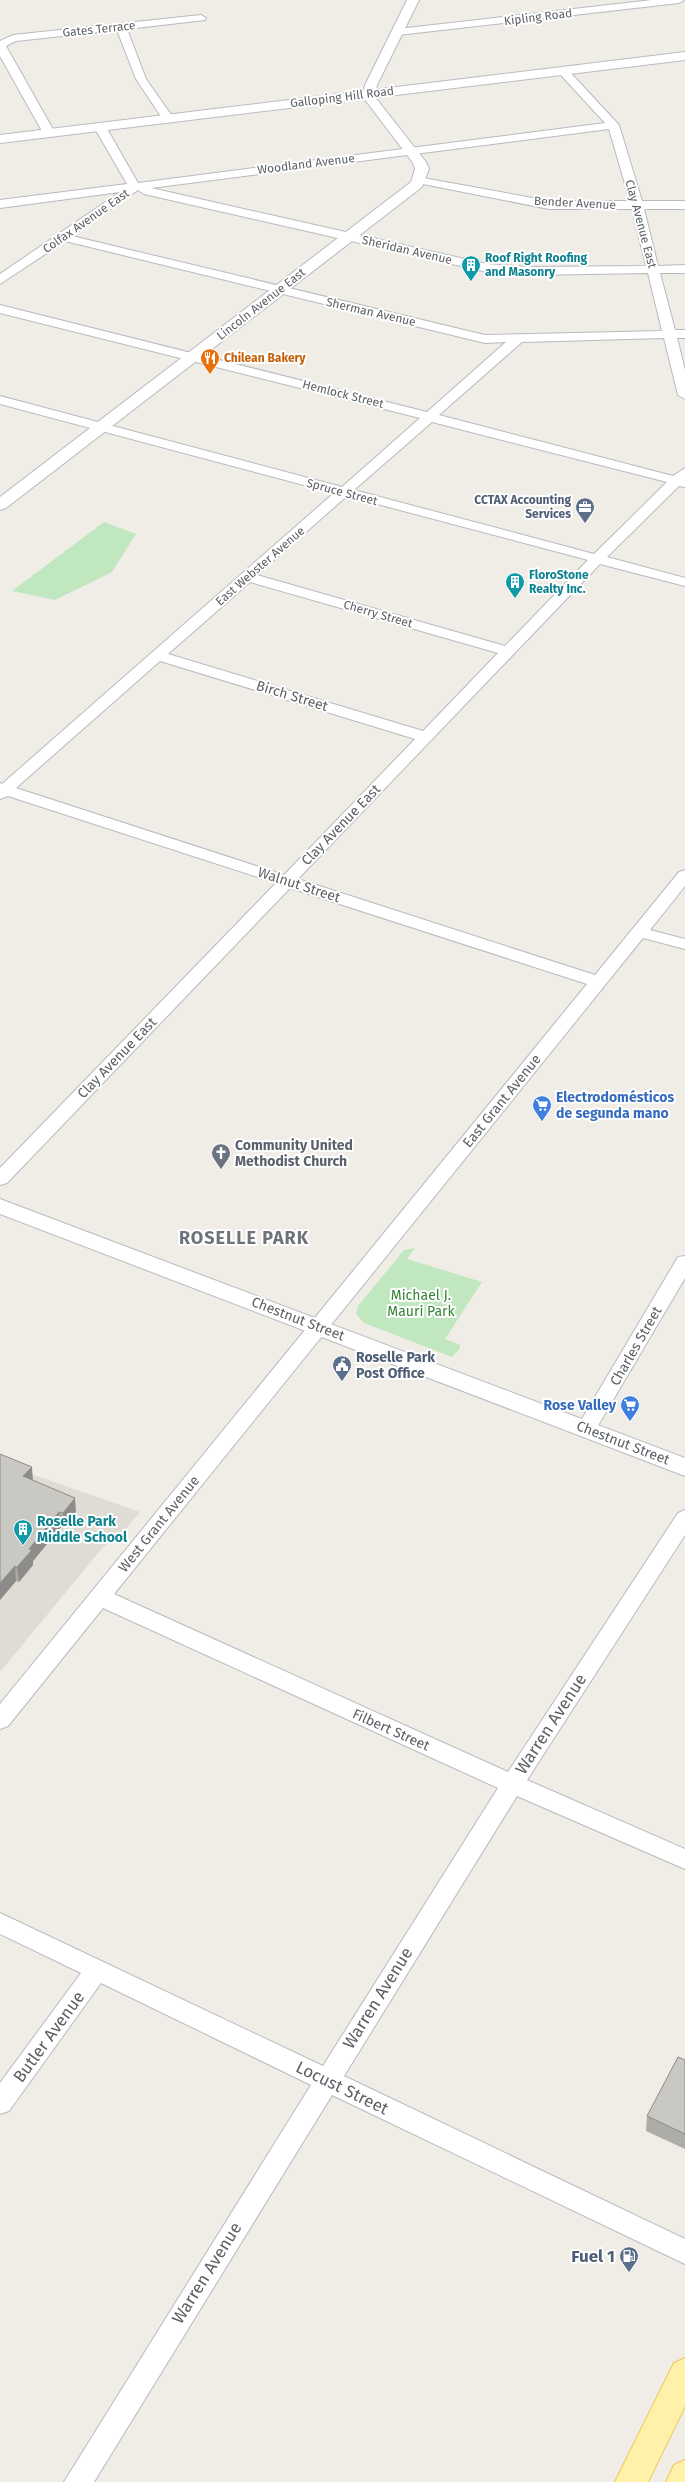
<svg xmlns="http://www.w3.org/2000/svg" width="685" height="2482" font-family="'Fira Sans',sans-serif">
<rect width="100%" height="100%" fill="#efede5"/>
<path fill="#dfdcd3" d="M0 1463 140 1512 120 1536 103 1547 0 1672Z"/>
<path fill="#c1e7c1" d="M104 522 136 534 112 572 55 600 12 591Z
M415 1248 407 1259 482 1282 445 1339 460 1345V1348L452 1357 364 1323 356 1314 358 1306 404 1250Z"/>
<g fill="none" stroke-linecap="round" stroke-linejoin="round">
<g stroke="#b7babf" stroke-width="2">
<path id="minor" d="M652 0H684L679 3 398 35 393 32 398 29Z
M201 15 206 18 205 20 127 29 146 79 174 119 168 122 164 121 136 79 117 30 16 41 6 46 55 133 49 136 43 133 0 56V41L13 35Z
M563 68 567 69 619 125 642 201H685V209H644L658 266 685 265V273H660L675 330H685V338H677L685 370V399L678 395 664 338 522 342 439 415 673 476 685 468V487L679 486 607 557 685 578V586L600 564 298 879 595 975 679 872 685 870V886L650 930 685 939V949L643 938 114 1594 508 1772 678 1513 685 1510V1535L527 1780 685 1849V1869L517 1796 344 2076 685 2239V2264L332 2095 94 2482H64L311 2085 101 1983 9 2111 0 2114V2083L81 1973 0 1934V1913L323 2066 498 1788 103 1608 8 1726 0 1729V1704L587 984 290 888 7 1183 0 1185V1168L276 883 8 796 0 799V783L2 784 334 493 0 404V396L342 487 420 418 0 313V305L427 412 506 342 485 343 65 241 0 284V274L120 192 0 208V200L127 184 94 127 100 124 106 127 138 183 605 123 559 73 558 71ZM609 129 630 201H549L418 177 412 180 418 183 549 209H632L646 266 527 267 487 264 151 188ZM138 190 144 194 487 272 527 275 648 273 662 331 485 335 72 236ZM432 422 667 482 594 554 354 490ZM347 496 588 560 505 646 257 575ZM250 582 498 653 423 731 168 654ZM160 661 415 739 284 875 16 788Z
M685 1256V1278L593 1434 586 1436 579 1434 576 1429 579 1424 678 1257Z"/>
</g>
<g stroke="#b7babf" stroke-width="2">
<path id="tertiary" d="M407 0H419L377 85 375 97 426 162 429 169 422 187 6 508 0 510V497L411 182 415 169 413 163 363 97 365 85Z
M0 1199 685 1458V1476L0 1214Z"/>
</g>
<g stroke="#b8bcc1" stroke-width="2">
<path id="secondary" d="M685 52V60L0 143V135Z"/>
</g>
<g stroke="#f5c658" stroke-width="2">
<path id="primary" d="M685 2358V2406L648 2482H615L674 2363Z
M685 2460V2482H666L674 2465Z"/>
</g>
<use href="#minor" fill="#fff" fill-rule="evenodd"/>
<use href="#tertiary" fill="#fff" fill-rule="evenodd"/>
<use href="#secondary" fill="#fff" fill-rule="evenodd"/>
<use href="#primary" fill="#fff0aa" fill-rule="evenodd"/>
</g>
<path fill="#aeaca7" d="M33 1480 76 1513 64 1528 61 1527 33 1561V1565L19 1582 16 1581 0 1600Z
M685 2060V2149L646 2131 647 2116Z"/>
<path fill="#8d8c88" d="M32 1467 33 1482 23 1476Z
M75 1498 76 1513 64 1528 63 1513Z
M59 1512 61 1527 33 1561V1565L19 1582 17 1567 29 1549Z
M15 1566 16 1581 0 1600V1583Z"/>
<path fill="#cac8c2" stroke="#8d8c88" d="M0 1454 32 1467 23 1476 75 1498 63 1513 59 1512 29 1549 32 1550 17 1567 15 1566 0 1583Z
M678 2057 685 2060V2134L647 2116Z"/>
<defs>
<g id="building-pin" transform="scale(1)"><path d="M0 17L-7.5 6A9.5 9.5 0 1 1 7.5 6Z" fill="#0f9aa8" stroke="#fff"/><path d="M-4-6H4V6H1V3H-1V6H-4ZM-2.5-4.3h1.7v1.8h-1.7ZM.8-4.3h1.7v1.8H.8ZM-2.5-1h1.7V.8h-1.7ZM.8-1h1.7V.8H.8Z" fill="#fff"/></g>
<g id="restaurant-pin" transform="scale(1)"><path d="M0 17L-7.5 6A9.5 9.5 0 1 1 7.5 6Z" fill="#e8710a" stroke="#fff"/><path d="M-5-6h1v4h1v-4h1v4h1v-4h1v5L-1.5 .5V6h-2V.5L-5-1ZM5-6V6H3V1.5H1.5Q1.5-4 5-6Z" fill="#fff"/></g>
<g id="office-pin" transform="scale(1)"><path d="M0 17L-7.5 6A9.5 9.5 0 1 1 7.5 6Z" fill="#5c6f8a" stroke="#fff"/><path d="M-6-3h4V-5.5h4V-3h4V5H-6ZM-1-4.5V-3h2v-1.5ZM-6 0V1H6V0Z" fill="#fff"/></g>
<g id="supermarket-pin" transform="scale(1)"><path d="M0 17L-7.5 6A9.5 9.5 0 1 1 7.5 6Z" fill="#3f7fe0" stroke="#fff"/><path d="M-6-5.5h2.5l.6 2H6L4.5 2H-2.5L-4.4-4H-6ZM-1.5 3.2a1.3 1.3 0 1 0 .1 0ZM3 3.2a1.3 1.3 0 1 0 .1 0Z" fill="#fff"/></g>
<g id="church-pin" transform="scale(1)"><path d="M0 17L-7.5 6A9.5 9.5 0 1 1 7.5 6Z" fill="#6b7280" stroke="#fff"/><path d="M-1.2-6h2.4v3.5h3.3v2.4h-3.3V6h-2.4V-.1h-3.3v-2.4h3.3Z" fill="#fff"/></g>
<g id="civic-pin" transform="scale(1)"><path d="M0 17L-7.5 6A9.5 9.5 0 1 1 7.5 6Z" fill="#5c6f8a" stroke="#fff"/><path d="M-.6-6.5H3V-4.5H.6V-3L4-1V1h2V6H-6V1h2V-1L-.6-3ZM-1.2 2.5V6h2.4V2.5Z" fill="#fff"/></g>
<g id="fuel-pin" transform="scale(1)"><path d="M0 17L-7.5 6A9.5 9.5 0 1 1 7.5 6Z" fill="#5c6f8a" stroke="#fff"/><path d="M-5.5-6h7V0h2V4h1.3V-2.5L3-4.5l.8-.8L6-3V5H2.5V1h-1V6h-7ZM-4.2-4.7v3.2H.2V-4.7Z" fill="#fff"/></g>
</defs>
<g fill-rule="evenodd">
<use href="#building-pin" x="471" y="265"/>
<use href="#restaurant-pin" x="210" y="358"/>
<use href="#office-pin" x="585" y="507"/>
<use href="#building-pin" x="515" y="582"/>
<use href="#supermarket-pin" x="542" y="1105"/>
<use href="#church-pin" x="221" y="1153"/>
<use href="#civic-pin" x="342" y="1365"/>
<use href="#supermarket-pin" x="630" y="1405"/>
<use href="#building-pin" x="23" y="1529"/>
<use href="#fuel-pin" x="629" y="2256"/>
</g>
<g text-anchor="middle" dominant-baseline="central" stroke-width="4" stroke-linejoin="round" paint-order="stroke">
<g font-size="12" fill="#5c6166" stroke="#fff">
<text transform="translate(538 17) rotate(-7)">Kipling Road</text>
<text transform="translate(99 29) rotate(-6)">Gates Terrace</text>
<text transform="translate(342 97) rotate(-7)">Galloping Hill Road</text>
<text transform="translate(306 164) rotate(-7)">Woodland Avenue</text>
<text transform="translate(575 203) rotate(3)">Bender Avenue</text>
<text transform="translate(86 221) rotate(-35)">Colfax Avenue East</text>
<text transform="translate(641 224) rotate(75)">Clay Avenue East</text>
<text transform="translate(407 250) rotate(13)">Sheridan Avenue</text>
<text transform="translate(261 304) rotate(-38)">Lincoln Avenue East</text>
<text transform="translate(371 312) rotate(13)">Sherman Avenue</text>
<text transform="translate(343 394) rotate(14)">Hemlock Street</text>
<text transform="translate(342 492) rotate(15)">Spruce Street</text>
<text transform="translate(260 566) rotate(-41)">East Webster Avenue</text>
<text transform="translate(378 614) rotate(16)">Cherry Street</text>
</g>
<g font-size="12" font-weight="bold" fill="#0d838f" stroke="#fff" text-anchor="start">
<text x="485" y="258">Roof Right Roofing<tspan x="485" dy="14">and Masonry</tspan></text>
<text x="529" y="575">FloroStone<tspan x="529" dy="14">Realty Inc.</tspan></text>
</g>
<g font-size="12" font-weight="bold" fill="#c56008" stroke="#fff" text-anchor="start">
<text x="224" y="358">Chilean Bakery</text>
</g>
<g font-size="12" font-weight="bold" fill="#4e5e75" stroke="#fff" text-anchor="end">
<text x="571" y="500">CCTAX Accounting<tspan x="571" dy="14">Services</tspan></text>
</g>
<g font-size="14" fill="#5c6166" stroke="#fff">
<text transform="translate(292 696) rotate(17)">Birch Street</text>
<text transform="translate(341 825) rotate(-46)">Clay Avenue East</text>
<text transform="translate(299 885) rotate(18)">Walnut Street</text>
<text transform="translate(117 1058) rotate(-46)">Clay Avenue East</text>
<text transform="translate(502 1101) rotate(-51)">East Grant Avenue</text>
<text transform="translate(298 1319) rotate(21)">Chestnut Street</text>
<text transform="translate(636 1346) rotate(-60)">Charles Street</text>
<text transform="translate(623 1443) rotate(21)">Chestnut Street</text>
<text transform="translate(159 1524) rotate(-51)">West Grant Avenue</text>
<text transform="translate(391 1730) rotate(24)">Filbert Street</text>
</g>
<g font-size="14" font-weight="bold" fill="#366cbe" stroke="#fff" text-anchor="start">
<text x="556" y="1097">Electrodomésticos<tspan x="556" dy="16">de segunda mano</tspan></text>
<text x="616" y="1405" text-anchor="end">Rose Valley</text>
</g>
<g font-size="14" font-weight="bold" fill="#5b616d" stroke="#fff" text-anchor="start">
<text x="235" y="1145">Community United<tspan x="235" dy="16">Methodist Church</tspan></text>
</g>
<g font-size="14" fill="#338635" stroke="#fff">
<text x="421" y="1295">Michael J.<tspan x="421" dy="16">Mauri Park</tspan></text>
</g>
<g font-size="14" font-weight="bold" fill="#4e5e75" stroke="#fff" text-anchor="start">
<text x="356" y="1357">Roselle Park<tspan x="356" dy="16">Post Office</tspan></text>
</g>
<g font-size="14" font-weight="bold" fill="#0d838f" stroke="#fff" text-anchor="start">
<text x="37" y="1521">Roselle Park<tspan x="37" dy="16">Middle School</tspan></text>
</g>
<g font-size="17" fill="#5c6166" stroke="#fff">
<text transform="translate(551 1724) rotate(-57)">Warren Avenue</text>
<text transform="translate(378 1998) rotate(-58)">Warren Avenue</text>
<text transform="translate(49 2037) rotate(-54)">Butler Avenue</text>
<text transform="translate(342 2088) rotate(26)">Locust Street</text>
<text transform="translate(207 2273) rotate(-58)">Warren Avenue</text>
</g>
<g font-size="17" font-weight="bold" fill="#4e5e75" stroke="#fff" text-anchor="end">
<text x="615" y="2256">Fuel 1</text>
</g>
<g font-size="18" font-weight="bold" letter-spacing="1" fill="#6d7378" stroke="#fff">
<text x="244" y="1238">ROSELLE PARK</text>
</g>
</g>
</svg>
